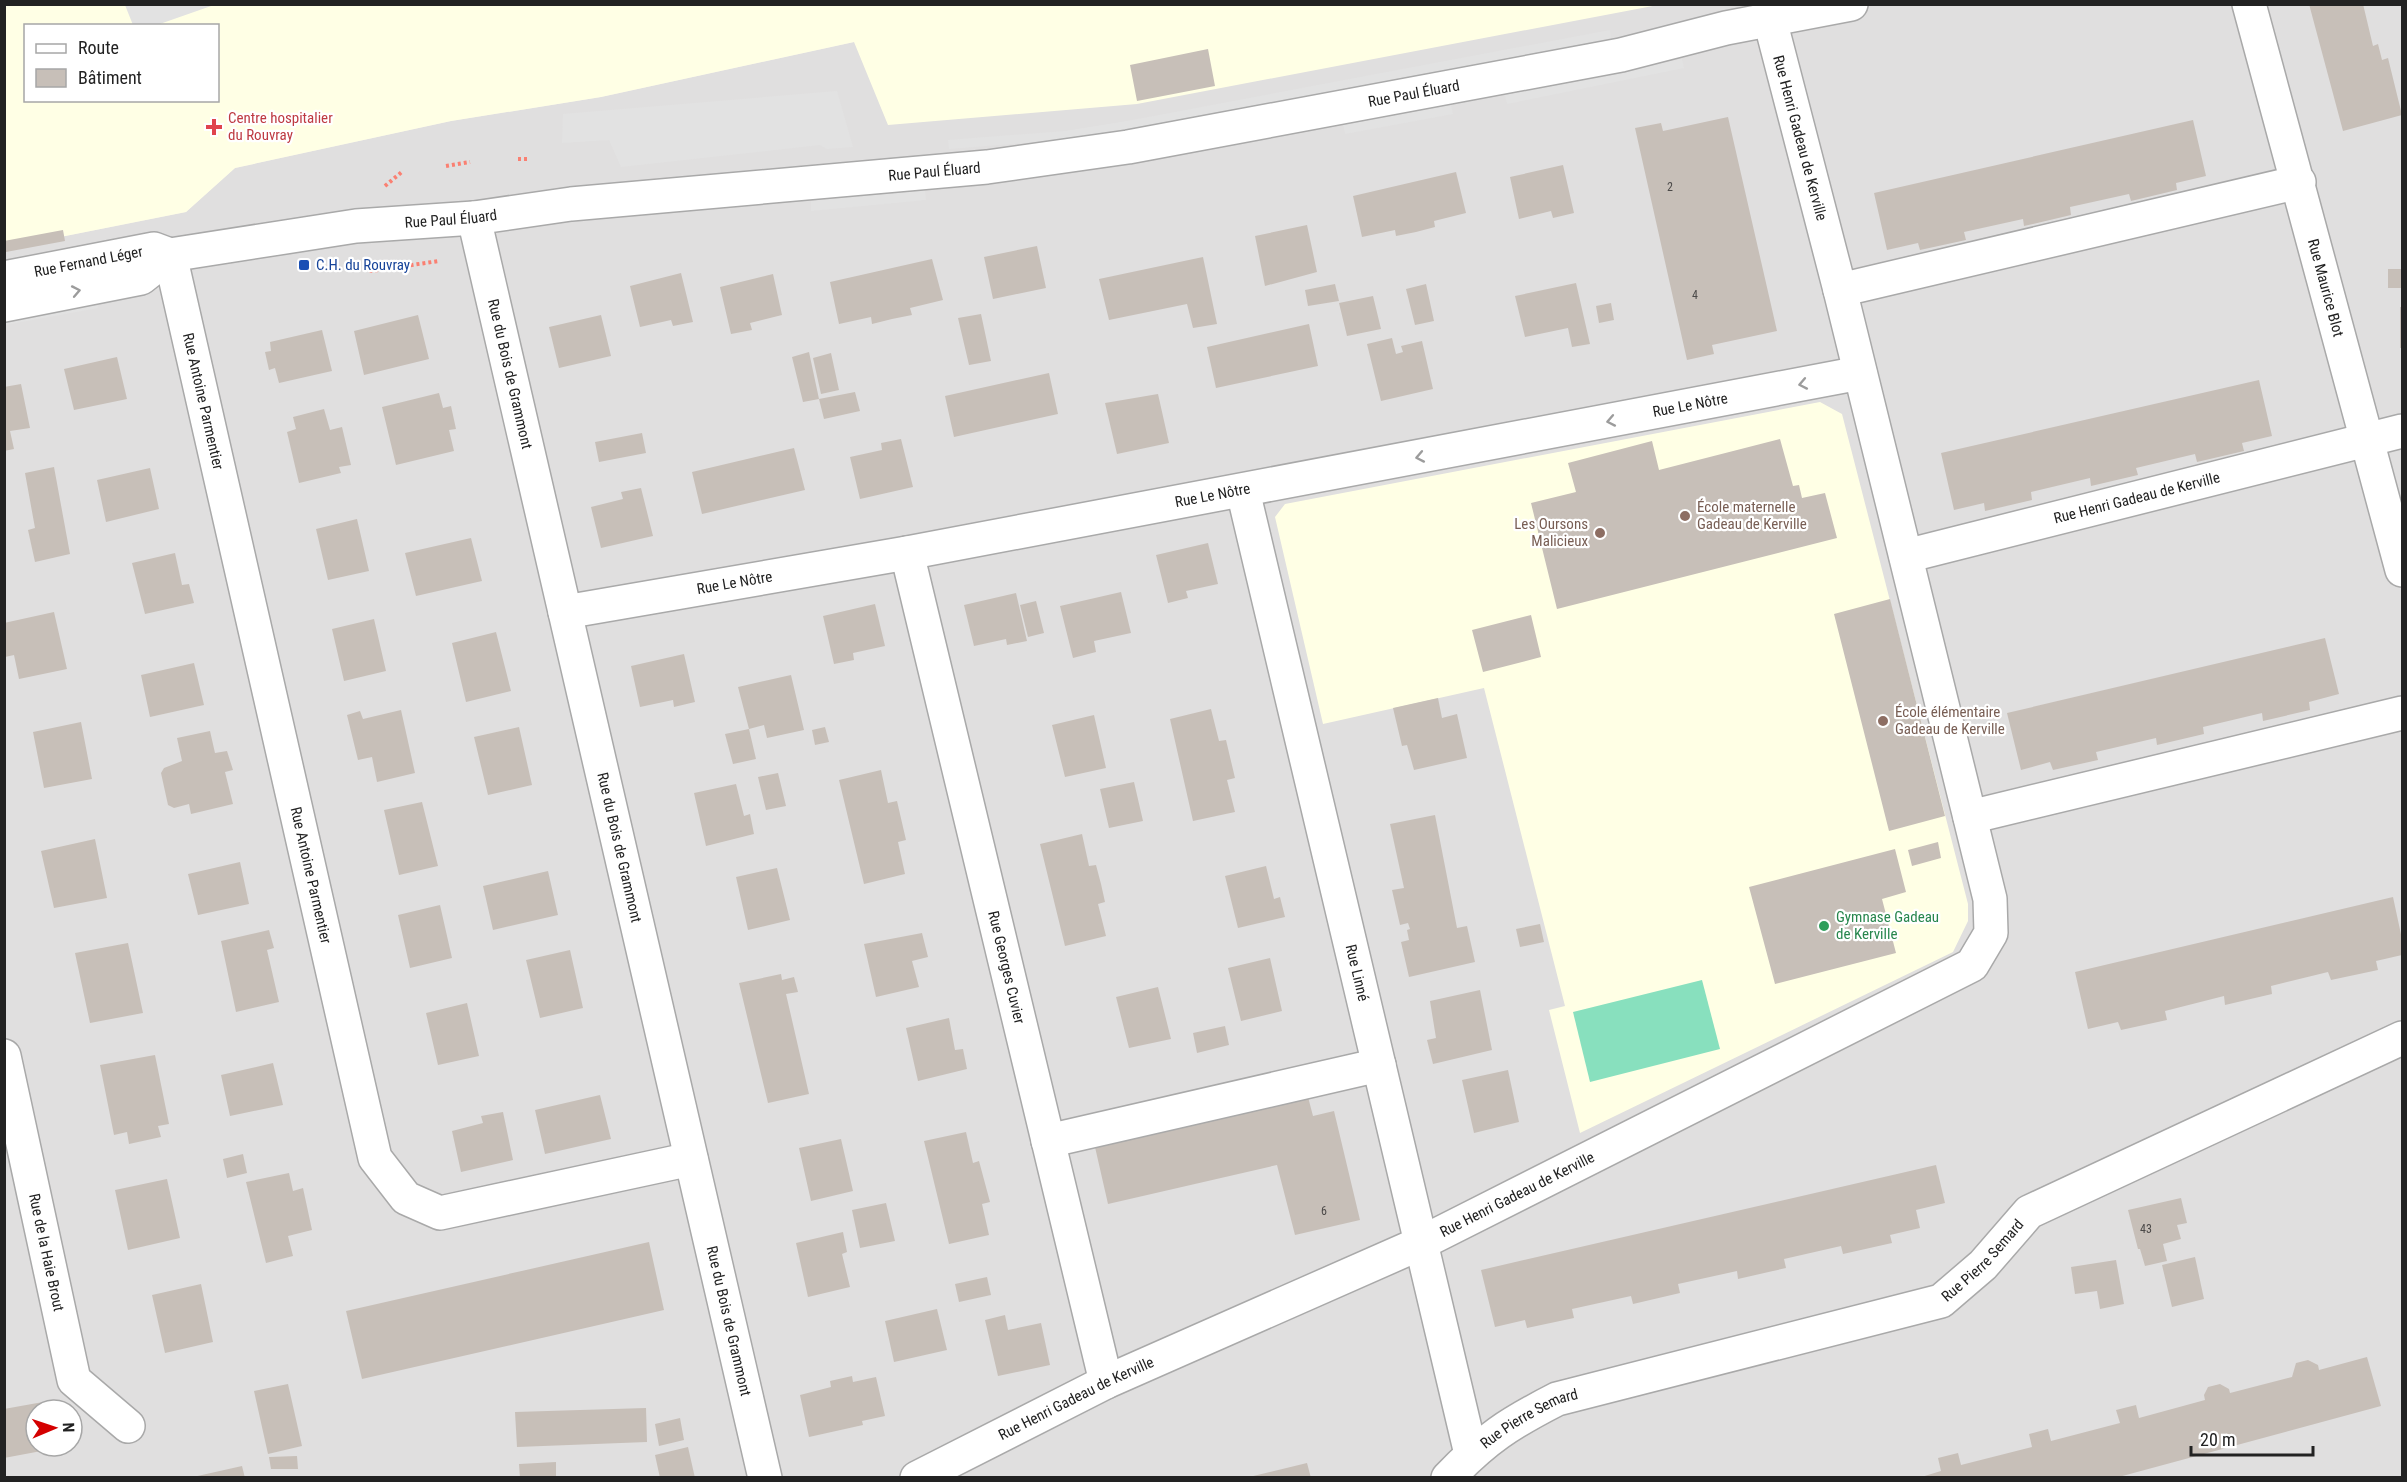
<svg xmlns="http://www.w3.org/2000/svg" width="2407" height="1482" font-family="'Roboto Condensed',sans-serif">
<rect width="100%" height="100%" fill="#f2efe9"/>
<path fill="#e0dfdf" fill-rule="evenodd" d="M1651 5H2402V1477L5 1478V248L186 212 235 168 451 121 601 97 854 42ZM36 1410H72V1446H36Z"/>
<path fill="#ffffe5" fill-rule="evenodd" d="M5 5H1658L1137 104 888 125 854 42 601 97 451 121 235 168 186 212 5 248ZM26 26H218V100H26Z
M1820 402 1842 414 1968 904V921L1953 952 1580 1133 1549 1010 1565 1006 1484 688 1323 724 1275 517 1285 504Z"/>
<path fill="#88e0be" d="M1702 980 1720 1049 1590 1082 1573 1012Z"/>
<path fill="#e2e2e2" d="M125 5V4L214 5 154 26 133 25Z
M1610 30 1611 40 1201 118 1076 139 949 149 948 140 1065 131 1127 121Z
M1682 59 1684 68 1507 104 1505 95Z
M837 91 853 147 827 149 820 145 621 167 609 140 562 143 563 114Z
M1451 105 1453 114 1345 134 1343 124Z
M925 190 926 200 811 211V201Z
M96 297 98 308 5 325V313Z"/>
<path fill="#c7bfb8" d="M2309 4H2363L2373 46 2378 44 2382 60 2388 58 2402 115 2343 131Z
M1208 49 1215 86 1137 101 1130 65Z
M1728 117 1777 331 1712 345 1714 354 1687 360 1635 128 1661 123 1663 131Z
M2193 120 2206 176 2176 183 2177 190 2131 201 2129 194 2070 207 2071 215 2024 226 2023 219 1964 232 1966 240 1920 250 1918 243 1887 250 1874 193Z
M1563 165 1574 213 1553 218 1551 211 1519 219 1510 177Z
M1456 172 1466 213 1434 221 1435 227 1416 232 1396 236 1395 230 1362 237 1353 196Z
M1307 225 1317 272 1265 286 1255 236Z
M63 230 65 241 6 252 4 241Z
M1037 246 1046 288 993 299 984 257Z
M1203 257 1217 324 1193 328 1187 304 1109 320 1099 279Z
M932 259 943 300 910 308 912 315 892 319 872 324 871 317 839 324 830 282Z
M2388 269H2402V288H2388Z
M681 273 693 322 673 326 671 320 640 327 630 286Z
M773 274 782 315 750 323 752 330 731 334 720 287Z
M1576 283 1590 344 1572 347 1568 328 1525 337 1515 296Z
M1335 284 1339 301 1308 306 1305 290Z
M1426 284 1434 321 1415 325 1406 289Z
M1373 296 1381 329 1347 336 1339 303Z
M1611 303 1614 320 1599 323 1596 306Z
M2400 307H2402V348H2400Z
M981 314 991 361 969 365 958 318Z
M418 315 429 359 364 375 354 331Z
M601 315 611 356 559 368 549 327Z
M1309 324 1318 366 1216 388 1207 347Z
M322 330 332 371 279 383 275 368 269 370 265 352 271 351 270 342Z
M1392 338 1396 354 1403 352 1401 346 1422 341 1433 389 1381 401 1367 344Z
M809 352 819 399 803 402 792 357Z
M831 353 839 390 821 394 813 358Z
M117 357 127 399 74 410 64 369Z
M1049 373 1058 414 954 437 945 396Z
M2259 380 2272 436 2242 443 2244 451 2197 462 2195 454 2136 468 2138 475 2091 486 2090 478 2031 492 2032 500 1985 511 1984 503 1954 510 1941 453Z
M21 384 30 428 10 431 14 449 4 451V387Z
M855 392 860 411 824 419 819 399Z
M439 393 443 408 451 406 456 429 449 430 454 451 396 465 382 407Z
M1158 394 1169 443 1117 454 1105 403Z
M324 409 330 430 342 427 351 465 339 467 341 473 299 483 287 432 296 429 293 417Z
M642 433 646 453 599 462 595 442Z
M901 439 913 487 860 499 850 457 882 450 881 443Z
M1780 439 1793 486 1799 485 1802 498 1825 493 1837 538 1557 609 1531 503 1576 492 1568 463 1652 441 1659 470Z
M794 448 805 490 702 514 692 472Z
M54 467 70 554 35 562 28 530 35 528 25 473Z
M150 468 159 509 106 522 97 480Z
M641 488 653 536 601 548 591 507 623 499 621 492Z
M357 519 369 571 328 580 316 529Z
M471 538 482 581 416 596 405 553Z
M1208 543 1218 584 1186 591 1188 598 1168 603 1156 555Z
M175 553 182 585 189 584 194 603 145 614 132 563Z
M1121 592 1131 633 1094 641 1096 652 1073 658 1060 606Z
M1016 593 1027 641 1007 645 1006 639 974 646 964 605Z
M1890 599 1945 816 1889 831 1834 614Z
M1036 601 1044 633 1028 637 1020 605Z
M875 604 885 646 853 653 854 660 834 664 823 616Z
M54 612 67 669 19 679 14 655 5 657 4 623Z
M1531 615 1541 657 1483 672 1472 630Z
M374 619 386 671 344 681 332 629Z
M496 632 511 691 466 702 452 643Z
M2325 638 2339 694 2309 702 2310 710 2263 721 2262 713 2203 727 2204 734 2157 745 2156 738 2096 752 2098 760 2053 770 2050 762 2021 770 2007 713Z
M684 654 695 702 674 707 673 700 640 707 631 666Z
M194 663 204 705 150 717 141 675Z
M791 675 804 730 767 738 764 725 749 729 738 687Z
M1438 698 1442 718 1457 714 1467 758 1414 770 1407 745 1402 746 1393 708Z
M1211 709 1219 741 1226 740 1235 778 1227 780 1235 812 1193 821 1170 719Z
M401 710 415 773 377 782 372 757 358 760 347 715 360 711 363 719Z
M1094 715 1106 768 1065 777 1052 725Z
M81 722 92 779 44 788 33 732Z
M519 727 532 785 488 795 474 737Z
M825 727 829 742 815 745 812 730Z
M749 729 756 759 733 764 725 734Z
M210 731 215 753 227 751 233 770 225 772 233 804 191 814 189 804 174 808 168 805 161 773 164 768 182 761 177 738Z
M881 770 888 803 897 801 906 840 898 842 905 874 864 884 839 780Z
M778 773 786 806 766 810 758 777Z
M1134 782 1143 821 1109 828 1100 789Z
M736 784 744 816 750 814 754 834 706 846 694 793Z
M422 802 438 866 399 875 384 810Z
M1435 815 1457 928 1467 926 1475 962 1409 977 1401 942 1409 940 1407 930 1410 929 1408 923 1400 925 1392 890 1404 888 1390 824Z
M1082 834 1089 866 1096 865 1101 884 1105 902 1098 904 1106 936 1065 946 1040 844Z
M95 839 107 898 54 908 41 851Z
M1938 842 1941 858 1912 866 1908 850Z
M1895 849 1906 892 1882 899 1896 953 1775 984 1749 887Z
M240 862 249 904 198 915 188 874Z
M1266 866 1274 899 1280 897 1285 917 1238 928 1225 876Z
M777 868 790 920 748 930 736 877Z
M548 871 558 915 493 930 483 886Z
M2393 897 2402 939V955L2376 961 2378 970 2331 980 2328 972 2271 986 2272 994 2225 1005 2224 996 2165 1011 2167 1020 2121 1030 2118 1022 2088 1029 2075 972Z
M440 905 452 958 410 968 398 915Z
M1540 924 1544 942 1520 947 1516 929Z
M269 930 274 948 267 950 279 1002 236 1012 221 941Z
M922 933 928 957 912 961 919 987 876 997 864 944Z
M128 943 143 1013 90 1023 75 953Z
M570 950 583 1008 540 1018 526 960Z
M1270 958 1282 1011 1241 1021 1228 968Z
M781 974 782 980 794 977 798 992 786 994 809 1094 768 1103 739 983Z
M1158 987 1171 1039 1129 1048 1116 997Z
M1480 990 1492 1050 1433 1064 1427 1040 1436 1038 1430 1001Z
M467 1003 479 1056 438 1065 426 1013Z
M949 1018 955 1050 963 1049 967 1069 918 1081 906 1028Z
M1225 1026 1229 1045 1197 1053 1193 1033Z
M155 1055 169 1124 158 1126 161 1137 129 1144 127 1132 114 1135 100 1065Z
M273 1063 283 1105 230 1116 221 1075Z
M1508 1070 1519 1122 1474 1133 1462 1080Z
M600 1095 611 1139 545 1154 535 1110Z
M1308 1097 1313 1116 1334 1111 1360 1220 1295 1235 1277 1165 1108 1204 1095 1147Z
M503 1112 513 1160 461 1172 452 1131 483 1123 481 1116Z
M966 1132 973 1163 979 1161 990 1202 982 1204 989 1235 949 1244 924 1141Z
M841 1139 853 1191 811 1201 799 1148Z
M243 1154 247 1173 227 1178 223 1159Z
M1936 1165 1945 1203 1916 1210 1920 1228 1890 1235 1892 1243 1843 1254 1841 1246 1784 1259 1786 1268 1738 1279 1737 1271 1678 1284 1680 1293 1633 1304 1631 1296 1572 1309 1574 1318 1527 1328 1525 1320 1495 1327 1481 1270Z
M289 1173 293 1191 303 1188 312 1230 288 1236 293 1256 266 1263 246 1182Z
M167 1179 180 1238 128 1250 115 1190Z
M2181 1198 2187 1223 2177 1225 2181 1239 2163 1244 2167 1261 2145 1266 2140 1249H2138L2128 1210Z
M886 1203 895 1241 860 1248 852 1210Z
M843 1232 847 1252 842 1254 850 1287 808 1297 796 1243Z
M649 1242 664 1310 362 1379 346 1311Z
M2195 1257 2204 1299 2172 1307 2162 1265Z
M2116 1260 2124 1304 2100 1309 2097 1291 2075 1294 2071 1267Z
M987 1277 991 1295 959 1302 955 1284Z
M201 1284 213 1342 165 1353 152 1295Z
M937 1309 947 1350 894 1362 885 1321Z
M1005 1315 1008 1330 1041 1323 1050 1365 998 1376 985 1320Z
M2367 1357 2381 1406 2115 1478H1918L1941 1471 1938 1458 1958 1453 1961 1465 2032 1447 2029 1434 2048 1429 2051 1441 2120 1423 2116 1410 2136 1405 2139 1418 2205 1400 2204 1395 2208 1387 2220 1384 2229 1389 2230 1393 2292 1377 2296 1363 2308 1360 2318 1365 2319 1370Z
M852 1376 853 1382 876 1377 885 1416 862 1421 863 1425 809 1437 800 1395 831 1387 830 1381Z
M288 1384 302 1446 268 1454 254 1391Z
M43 1402 45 1410H36V1446H52V1449L4 1458V1409Z
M646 1408 647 1442 517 1447 515 1412Z
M680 1418 684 1440 659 1446 655 1424Z
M688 1447 695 1478H660L655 1455Z
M297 1456 298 1469H271L269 1457Z
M556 1462V1478H520L519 1464Z
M1307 1463 1311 1478H1250L1249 1477Z
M242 1466 245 1478H193V1477Z"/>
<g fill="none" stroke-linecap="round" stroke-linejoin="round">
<g stroke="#a9a9a9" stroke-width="36">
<g id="minor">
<path id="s1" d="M2249 4 2402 570"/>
<path id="s2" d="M474 218 765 1478"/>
<path id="s3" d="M170 255 375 1158 406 1198 440 1213 691 1159"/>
<path id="s4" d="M4 278 154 249 170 255"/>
<path d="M1840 290 2299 182"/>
<path id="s5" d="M4 305 141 278 170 255 356 226 474 218 571 204 987 167 1128 147 1621 55 1726 28 1851 4"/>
<path id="s6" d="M1243 491 1471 1454"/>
<path id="s7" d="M907 553 1106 1382"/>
<path id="s8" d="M1906 556 2402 431"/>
<path id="s9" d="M565 612 907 553 1860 373"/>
<path d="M1970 817 2402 713"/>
<path id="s10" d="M4 1056 74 1380 128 1426"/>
<path d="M1048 1141 1379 1065"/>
<path id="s11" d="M917 1478 1106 1382 1421 1243 1972 965 1991 933 1990 899 1840 290 1770 20"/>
<path id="s12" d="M1448 1478C1485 1439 1510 1423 1557 1399L1941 1301 1983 1265 2029 1212 2402 1038"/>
</g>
</g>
<path stroke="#fa8072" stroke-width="4" stroke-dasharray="3 3" stroke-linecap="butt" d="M518 159H527
M446 166 470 162
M385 186 403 171
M370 263 371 271 439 261"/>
<use href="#minor" stroke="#fff" stroke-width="33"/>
</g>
<defs><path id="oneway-chevron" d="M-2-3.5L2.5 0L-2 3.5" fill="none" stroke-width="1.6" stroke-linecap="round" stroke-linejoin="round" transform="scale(1.5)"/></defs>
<g stroke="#9c9c9c">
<use href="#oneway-chevron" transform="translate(76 291) rotate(-11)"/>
<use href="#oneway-chevron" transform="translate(1803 384) rotate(169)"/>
<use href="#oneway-chevron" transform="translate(1611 421) rotate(169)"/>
<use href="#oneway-chevron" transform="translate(1420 457) rotate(169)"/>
</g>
<path fill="#e0444e" stroke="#fff" stroke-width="2" d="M211 118h6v6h6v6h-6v6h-6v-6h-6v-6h6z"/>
<rect fill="#1a4fb4" stroke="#fff" stroke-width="2" x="298" y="259" width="12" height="12" rx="3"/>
<g fill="#8d6e63" stroke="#fff" stroke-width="2">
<circle cx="1685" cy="516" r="6"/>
<circle cx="1600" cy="533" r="6"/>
<circle cx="1883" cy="721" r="6"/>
</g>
<circle fill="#2e9e5b" stroke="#fff" stroke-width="2" cx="1824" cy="926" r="6"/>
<g text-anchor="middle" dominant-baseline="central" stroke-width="4.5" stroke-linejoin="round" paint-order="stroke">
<g font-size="12" fill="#4b4948">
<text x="1670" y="187">2</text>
<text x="1695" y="295">4</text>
<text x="1324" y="1211">6</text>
<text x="2146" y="1229">43</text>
</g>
<g font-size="15" fill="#222" stroke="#fff">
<text stroke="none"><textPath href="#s5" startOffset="1432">Rue Paul Éluard</textPath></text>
<text transform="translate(1800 138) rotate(75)">Rue Henri Gadeau de Kerville</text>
<text stroke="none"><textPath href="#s5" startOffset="946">Rue Paul Éluard</textPath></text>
<text stroke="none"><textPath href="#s5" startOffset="460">Rue Paul Éluard</textPath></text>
<text stroke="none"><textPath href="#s4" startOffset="86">Rue Fernand Léger</textPath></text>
<text stroke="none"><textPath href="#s1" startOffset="294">Rue Maurice Blot</textPath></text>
<text stroke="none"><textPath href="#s2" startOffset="160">Rue du Bois de Grammont</textPath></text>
<text stroke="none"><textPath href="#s3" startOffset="150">Rue Antoine Parmentier</textPath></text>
<text stroke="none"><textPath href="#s9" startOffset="1144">Rue Le Nôtre</textPath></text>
<text stroke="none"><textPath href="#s9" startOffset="658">Rue Le Nôtre</textPath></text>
<text stroke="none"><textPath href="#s8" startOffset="238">Rue Henri Gadeau de Kerville</textPath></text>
<text stroke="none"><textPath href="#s9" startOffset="172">Rue Le Nôtre</textPath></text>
<text stroke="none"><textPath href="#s2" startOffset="646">Rue du Bois de Grammont</textPath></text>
<text stroke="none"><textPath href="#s3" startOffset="636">Rue Antoine Parmentier</textPath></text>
<text stroke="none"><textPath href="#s7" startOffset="426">Rue Georges Cuvier</textPath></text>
<text stroke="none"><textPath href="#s6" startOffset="495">Rue Linné</textPath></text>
<text stroke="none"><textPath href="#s11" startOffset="664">Rue Henri Gadeau de Kerville</textPath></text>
<text stroke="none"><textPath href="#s10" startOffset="201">Rue de la Haie Brout</textPath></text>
<text stroke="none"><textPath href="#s12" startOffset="590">Rue Pierre Semard</textPath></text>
<text stroke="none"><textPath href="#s2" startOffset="1132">Rue du Bois de Grammont</textPath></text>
<text stroke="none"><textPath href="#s11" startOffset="178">Rue Henri Gadeau de Kerville</textPath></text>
<text stroke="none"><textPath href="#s12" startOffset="102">Rue Pierre Semard</textPath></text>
</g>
<g font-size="15" fill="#be3a42" stroke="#fff" text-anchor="start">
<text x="228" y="118">Centre hospitalier<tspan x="228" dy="17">du Rouvray</tspan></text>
</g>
<g font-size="15" fill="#164399" stroke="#fff" text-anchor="start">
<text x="316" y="265">C.H. du Rouvray</text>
</g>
<g font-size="15" fill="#785e54" stroke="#fff" text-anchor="start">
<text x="1697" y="507">École maternelle<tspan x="1697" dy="17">Gadeau de Kerville</tspan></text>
<text x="1588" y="524" text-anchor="end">Les Oursons<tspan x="1588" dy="17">Malicieux</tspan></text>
<text x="1895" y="712">École élémentaire<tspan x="1895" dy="17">Gadeau de Kerville</tspan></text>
</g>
<g font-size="15" fill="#27864d" stroke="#fff" text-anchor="start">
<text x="1836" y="917">Gymnase Gadeau<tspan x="1836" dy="17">de Kerville</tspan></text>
</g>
</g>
<rect width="2407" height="1482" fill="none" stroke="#222222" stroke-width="12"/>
<rect x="24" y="24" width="195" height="78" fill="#ffffff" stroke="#a7a7a7" stroke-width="1.5"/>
<rect x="36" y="44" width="30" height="9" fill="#ffffff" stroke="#a7a7a7" stroke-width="1.5"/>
<text x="78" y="54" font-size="18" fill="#222222">Route</text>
<rect x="36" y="69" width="30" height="18" fill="#c7bfb8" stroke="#a7a7a7" stroke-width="1.5"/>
<text x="78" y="84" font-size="18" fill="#222222">Bâtiment</text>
<g transform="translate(54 1428) rotate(88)"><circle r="28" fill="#ffffff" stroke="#a7a7a7" stroke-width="1.5"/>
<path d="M0-4.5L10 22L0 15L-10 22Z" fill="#d40000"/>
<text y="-9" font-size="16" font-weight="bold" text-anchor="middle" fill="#222222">N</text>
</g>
<path d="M2191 1446v9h122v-9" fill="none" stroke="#222222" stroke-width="3"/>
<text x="2200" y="1446" font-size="18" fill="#222222" stroke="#ffffff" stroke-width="4.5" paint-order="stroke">20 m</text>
</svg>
